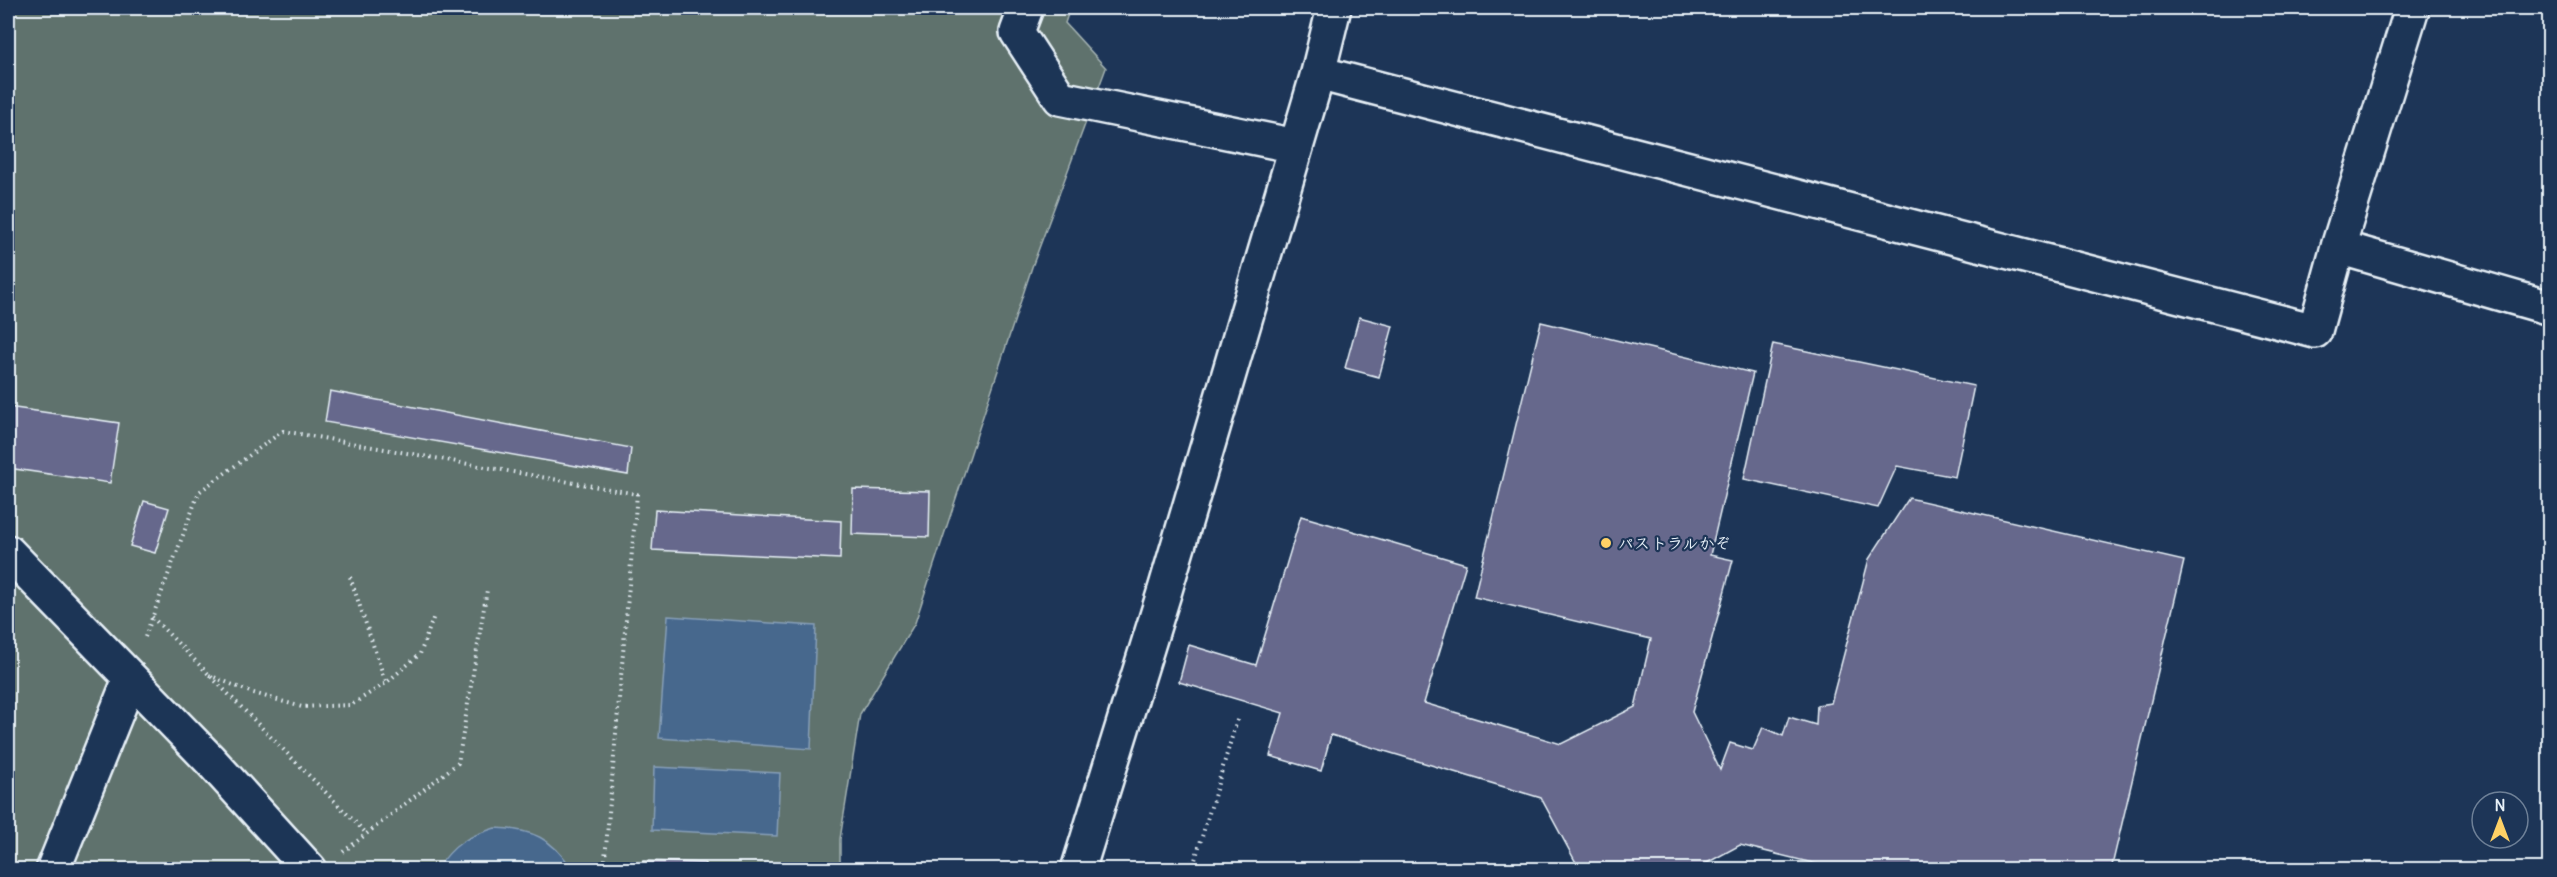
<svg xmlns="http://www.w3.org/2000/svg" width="2557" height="877" font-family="Delius,'Klee One',sans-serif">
<rect width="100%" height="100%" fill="#1d3557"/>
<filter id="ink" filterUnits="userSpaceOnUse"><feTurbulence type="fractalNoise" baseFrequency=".0167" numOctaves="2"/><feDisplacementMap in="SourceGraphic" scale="12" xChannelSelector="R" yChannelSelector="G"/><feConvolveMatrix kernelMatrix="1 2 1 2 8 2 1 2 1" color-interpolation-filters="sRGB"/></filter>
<g filter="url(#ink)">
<path fill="#5f726d" stroke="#a4b2b2" stroke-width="1.5" d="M8 8H1070L1065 23 1106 68 1032 267 915 623 860 714 840 839V869H8Z"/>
<path fill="#47688d" stroke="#879fb8" stroke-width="1.5" d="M668 616 816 626 811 749 659 738Z
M654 767 780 773 777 836 652 830Z
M495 828C532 829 552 838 572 869H437C454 844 466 837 495 828Z"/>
<path fill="#66688c" stroke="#e8f1f8" stroke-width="1.5" d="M1359 317 1393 326 1379 377 1345 368Z
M1541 322 1753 373 1710 555 1733 560 1692 712 1720 770 1730 743 1753 750 1763 727 1783 736 1789 717 1816 725 1817 705 1831 703 1869 559 1909 498 2184 561 2111 870H1841L1740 845 1694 870H1580L1541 798 1331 735 1321 771 1270 756 1283 713 1179 682 1189 645 1256 665 1301 516 1466 564 1424 703 1561 744 1635 707 1651 639 1474 597Z
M1773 344 1974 386 1955 477 1897 466 1878 508 1744 479Z
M330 391 631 448 628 475 325 422Z
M8 407 119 423 110 483 8 468Z
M853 489 930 491 929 537 852 534Z
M144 501 169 508 155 553 130 546Z
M655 510 841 521 840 559 652 550Z
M643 861 705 863V870H643Z"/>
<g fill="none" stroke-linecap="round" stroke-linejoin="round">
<g stroke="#e8f1f8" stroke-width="38">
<path id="minor" d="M1026 8 1017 32 1060 98 1296 146
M2412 8 2338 247 2550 308
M1318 73 2315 331 2338 247
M8 552 210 760 310 870
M53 870 130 679
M1078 870 1165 590 1318 73 1334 8"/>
</g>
<path stroke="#e8f1f8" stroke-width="4" stroke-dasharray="1.5 4.5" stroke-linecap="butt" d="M350 577 386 683
M152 617 367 834
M145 637 199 492 283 431 637 494 604 870
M209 675 250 692 302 707 351 705 386 683 420 654 434 616
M343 852 458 763 487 590
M1181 870 1195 860 1238 717"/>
<use href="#minor" stroke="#1d3557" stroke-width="33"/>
</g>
</g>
<circle fill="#ffd166" stroke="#1d3557" stroke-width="2" cx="1606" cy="543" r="6"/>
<g text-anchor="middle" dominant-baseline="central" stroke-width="4.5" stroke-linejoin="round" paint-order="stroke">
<g font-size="16" font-weight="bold" fill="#e8f1f8" stroke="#1d3557" text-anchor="start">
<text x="1618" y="543">パストラルかぞ</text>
</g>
</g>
<rect width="2557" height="877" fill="none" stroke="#1d3557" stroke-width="30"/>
<rect x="15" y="15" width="2527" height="847" fill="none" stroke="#e8f1f8" stroke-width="2" filter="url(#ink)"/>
<g transform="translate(2500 820)"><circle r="28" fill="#1d3557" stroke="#6e8097" stroke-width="1.5"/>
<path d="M0-4.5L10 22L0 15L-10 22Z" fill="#ffd166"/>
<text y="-9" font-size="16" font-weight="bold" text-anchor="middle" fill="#e8f1f8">N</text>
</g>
</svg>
